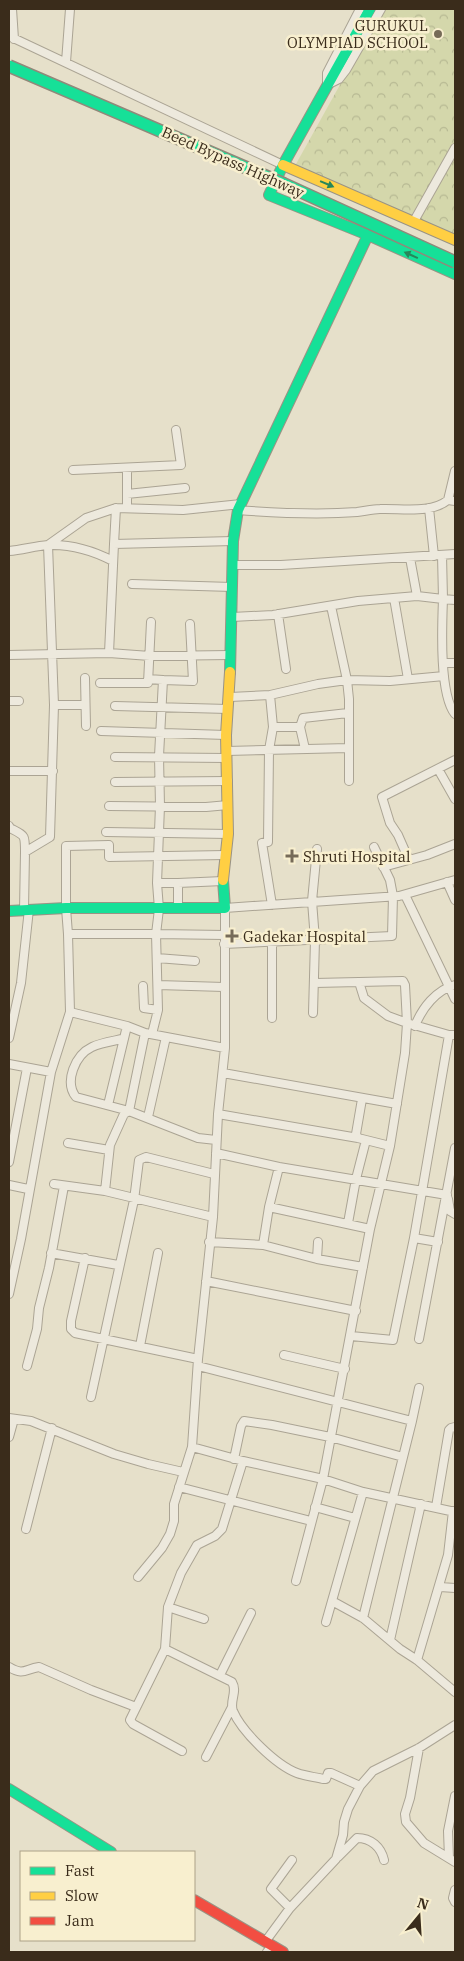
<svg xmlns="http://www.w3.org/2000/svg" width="464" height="1961" font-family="'IBM Plex Serif',serif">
<defs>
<pattern id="park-crowns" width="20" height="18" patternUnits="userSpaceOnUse" patternTransform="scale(1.25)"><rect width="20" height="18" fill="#d4d7ab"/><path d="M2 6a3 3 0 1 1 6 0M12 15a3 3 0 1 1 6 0" fill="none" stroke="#b7b993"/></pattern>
</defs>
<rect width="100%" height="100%" fill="#e6e0ca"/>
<path fill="url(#park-crowns)" d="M382 9H455V245L291 173Z"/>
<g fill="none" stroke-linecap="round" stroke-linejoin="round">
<g stroke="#aba494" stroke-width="10">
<path id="street" d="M12 9 14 39
M360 9 327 73V85L339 79 346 70 381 9
M9 36 283 165
M66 62 70 9
M414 221 455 148
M73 470 181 465 176 430
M127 494 185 488
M448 500 455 471
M127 508V468
M429 508 434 556
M238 510C277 513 318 515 357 512 365 511 373 509 380 509 401 508 431 514 448 500L455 501
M114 544 116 508
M9 551C22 550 35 546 48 545 71 544 92 550 113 561
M442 555 443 599 455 600
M410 558 417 596
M233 565H281L455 554
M132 584 232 587
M394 598 408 679
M331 606 347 680 349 699V781
M278 614 286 669
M232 617 273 615 358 601 417 596 443 599C442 626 439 694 455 714
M109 653 114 544 233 541
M9 655 109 653 150 656 230 655
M444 663H455
M85 678 86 726
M163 680 193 681 190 624
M100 683H148L151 622
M270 695 273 727 269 750 268 842 262 843 272 905
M230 697 270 695 318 684 347 680 390 681 444 676
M9 701H19
M54 705H85
M115 706 228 709
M273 727H300L305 749
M300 727 303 718 348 713
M101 731 226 735
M227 751 349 748
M115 757 227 758
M438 769 455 799
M9 771H53
M115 782 228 781
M109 806 206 807 228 805
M9 826 10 828C25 836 25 834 25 852
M106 832 228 834
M409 860 398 835 390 823 382 797 455 760
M383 867 427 855 455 844
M455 880 399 896 225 908V1048L218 1114 213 1217 198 1359 192 1447 243 1461 323 1479 363 1492 455 1512
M447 882 455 900
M157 883H178
M405 895 455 999
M178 909V883L223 881
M24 910 25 852 50 837 54 705 48 545 86 518 116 508 183 510 241 504
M68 934H156L159 909 157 883 160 806 159 756 163 680 148 679
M272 941V1018
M224 944 392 936 393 896 390 880 374 847
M157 958 195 961
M315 983 359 982
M158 985 224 987
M143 986 144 1008 158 1010
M70 1012 127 1026
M313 1013 315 940 312 901 317 849
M415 1026C422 1008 436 990 455 985
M145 1033 129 1111 124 1114 110 1145 105 1191 213 1217
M152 1034 158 1010 156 934 224 935
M9 1038 21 983 29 909
M122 1039C113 1041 100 1043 92 1047 75 1055 64 1082 76 1097L129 1111 198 1138 216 1140
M9 1064 51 1072 70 1012 68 934 66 908V846L109 845V857L225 855
M223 1073 397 1104
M108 1105 127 1026 145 1033 225 1048
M218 1114 358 1138 390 1146
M148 1117 166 1037
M358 1138 356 1134 362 1099
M68 1143 109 1150
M216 1153 279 1167 447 1195
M9 1162 27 1068
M54 1184 105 1191
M9 1185 28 1189
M448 1199 450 1211 455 1214
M269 1207 370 1229
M348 1223 356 1179 366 1140
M414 1238 449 1035
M209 1242 263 1245 317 1259 363 1267
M263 1245 269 1207 279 1167
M51 1253 118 1265
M85 1258 71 1321V1329L75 1333 198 1359
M317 1259 318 1242
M206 1281 356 1311
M9 1294 21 1239 51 1072
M351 1336 393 1340 414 1238 438 1242
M419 1339 455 1148
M140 1346 158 1253
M284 1355 345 1369
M27 1366 37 1329 39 1308 49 1268 64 1186
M198 1366 412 1421 363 1618
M91 1397 134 1200 139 1160 146 1157 214 1174
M9 1418 31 1421 114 1454 148 1464 183 1472
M412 1421 419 1388
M9 1437 14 1419
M234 1459 241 1426 244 1421 272 1425 330 1437 403 1457
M179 1487 311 1521
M315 1507 355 1518
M436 1507 449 1430 451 1428 455 1427
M26 1529 52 1428
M138 1577 162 1548 170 1534 174 1521V1504L192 1447
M296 1581 323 1479 370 1229 390 1146 405 1053 407 1023 388 1016 364 998 359 982 403 981 405 985 407 1023 449 1035H455
M440 1587 455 1588
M332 1601 363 1618 400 1649 417 1660 455 1692
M168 1607 204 1619
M326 1622 363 1492
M390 1640 421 1504
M165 1649 232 1682C238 1692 229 1701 233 1711 242 1732 276 1765 297 1773 305 1776 315 1777 323 1779H326L328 1773H331L360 1786
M417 1660 448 1555 453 1511
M9 1667C24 1676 25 1669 39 1667L91 1690 136 1707
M220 1675 251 1613
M419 1748 410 1798 405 1814 406 1822 424 1843 455 1862
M182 1751 133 1724 130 1720 165 1649 168 1607 181 1573 197 1545 215 1536 222 1529 243 1461
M206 1757 232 1707
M338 1857 357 1838C371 1838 381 1847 384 1860
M449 1858 448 1831 455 1796
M455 1890 453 1898 455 1902
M290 1908 271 1889 292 1860
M265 1942 290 1908 336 1859 343 1835 344 1822 348 1809 360 1786 373 1771 419 1748 455 1725
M267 1952 272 1946"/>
</g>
<g stroke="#9a9384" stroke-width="12">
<path id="fast" d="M370 9 283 165 269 195 368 235 455 274
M230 672 233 541 238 510 368 235
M9 911 66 908H225L223 880
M9 1789 111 1852"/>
</g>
<g stroke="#9a9384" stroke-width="12">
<path id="slow" d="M283 165 455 240
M223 880 228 834 226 735 230 672"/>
</g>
<g stroke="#9a9384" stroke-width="12">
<path id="jam" d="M194 1900 283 1952"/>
</g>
<use href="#street" stroke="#ede9dd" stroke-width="8"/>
<use href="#fast" stroke="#16e098" stroke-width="10"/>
<use href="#slow" stroke="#ffcf43" stroke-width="10"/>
<use href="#jam" stroke="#f24e42" stroke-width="10"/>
<g stroke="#90897a" stroke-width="14" stroke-linecap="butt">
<path id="fast-bridge" d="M9 66 284 184 455 262"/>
</g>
<use href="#fast-bridge" stroke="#16e098" stroke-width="11"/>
</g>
<defs><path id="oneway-solid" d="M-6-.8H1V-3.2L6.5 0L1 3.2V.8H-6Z" transform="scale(1.25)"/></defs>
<g fill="#28865a">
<use href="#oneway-solid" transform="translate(327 184) rotate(23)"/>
<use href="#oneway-solid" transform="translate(411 255) rotate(-156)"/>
</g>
<g fill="#766b58" stroke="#f8efcf" stroke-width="2">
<circle cx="438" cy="34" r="5"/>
<path d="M289.5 848.5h5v5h5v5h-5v5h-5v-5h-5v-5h5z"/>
<path d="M229.5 928.5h5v5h5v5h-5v5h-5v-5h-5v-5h5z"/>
</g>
<g text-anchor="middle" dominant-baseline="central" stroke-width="5" stroke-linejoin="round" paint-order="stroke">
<g font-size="15" fill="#3a2c1b" stroke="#f8efcf" text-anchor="start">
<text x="428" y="25" text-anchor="end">GURUKUL<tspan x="428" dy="17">OLYMPIAD SCHOOL</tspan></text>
<text x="303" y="856">Shruti Hospital</text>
<text x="243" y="936">Gadekar Hospital</text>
</g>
<g font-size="15" fill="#3a2c1b" stroke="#f8efcf">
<text transform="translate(233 162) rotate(24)">Beed Bypass Highway</text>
</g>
</g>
<rect width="464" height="1961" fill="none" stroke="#3a2c1b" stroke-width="20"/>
<rect x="20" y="1851" width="175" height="90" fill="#f8efcf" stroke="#aca187"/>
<rect x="30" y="1867" width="25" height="8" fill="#16e098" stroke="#aca187"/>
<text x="65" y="1876" font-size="15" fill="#3a2c1b">Fast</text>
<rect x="30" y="1892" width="25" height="8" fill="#ffcf43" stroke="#aca187"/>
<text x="65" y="1901" font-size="15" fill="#3a2c1b">Slow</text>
<rect x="30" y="1917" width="25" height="8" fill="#f24e42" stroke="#aca187"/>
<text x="65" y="1926" font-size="15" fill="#3a2c1b">Jam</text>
<g transform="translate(419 1916) rotate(18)" stroke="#f8efcf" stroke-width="4" paint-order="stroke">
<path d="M0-4L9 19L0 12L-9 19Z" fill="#3a2c1b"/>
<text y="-8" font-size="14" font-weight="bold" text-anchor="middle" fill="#3a2c1b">N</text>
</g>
</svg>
